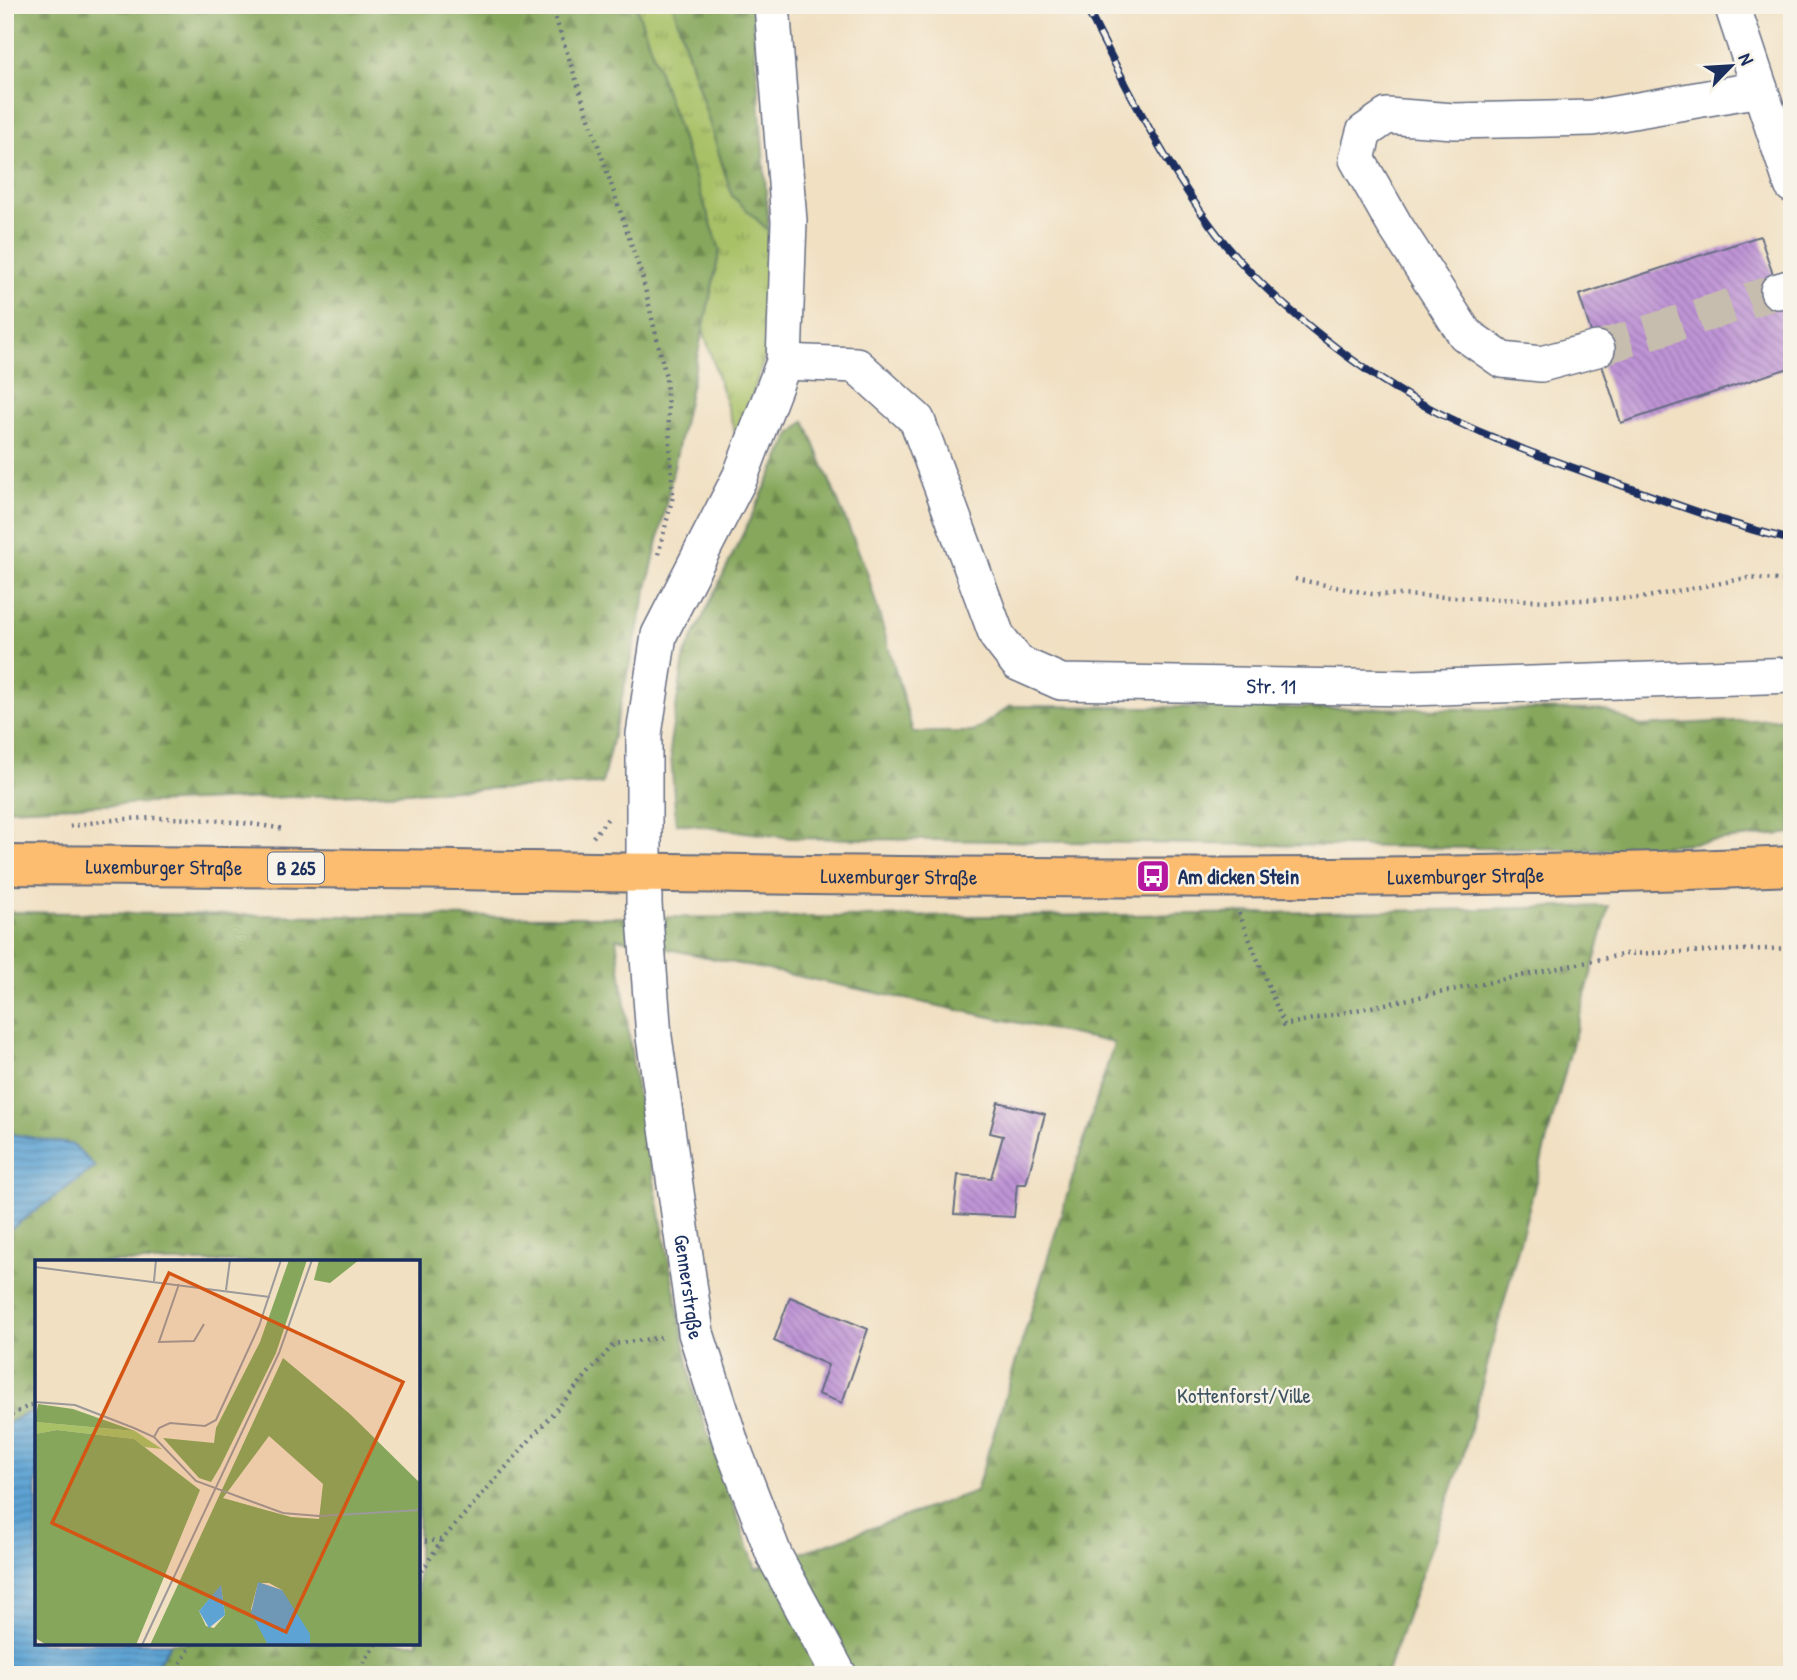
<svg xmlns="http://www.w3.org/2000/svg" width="1797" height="1680" font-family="'Patrick Hand',sans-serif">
<defs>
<pattern id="grass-tufts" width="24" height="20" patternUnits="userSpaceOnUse" patternTransform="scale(1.75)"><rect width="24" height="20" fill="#a8c166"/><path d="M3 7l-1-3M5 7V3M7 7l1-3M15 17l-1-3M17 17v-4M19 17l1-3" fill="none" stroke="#889d57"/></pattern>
<pattern id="forest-firs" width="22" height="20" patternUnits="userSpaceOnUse" patternTransform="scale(1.75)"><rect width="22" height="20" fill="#86a75b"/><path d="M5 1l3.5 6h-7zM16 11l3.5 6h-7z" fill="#6d884e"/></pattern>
<pattern id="water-rules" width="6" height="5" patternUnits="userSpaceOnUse" patternTransform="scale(1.75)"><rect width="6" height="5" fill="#5da3d3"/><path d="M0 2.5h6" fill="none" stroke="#4c85ae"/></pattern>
<pattern id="building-back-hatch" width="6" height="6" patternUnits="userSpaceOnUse" patternTransform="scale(1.75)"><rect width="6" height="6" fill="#bf94d5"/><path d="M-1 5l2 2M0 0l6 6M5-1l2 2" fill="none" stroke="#9a79b0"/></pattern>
</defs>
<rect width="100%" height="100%" fill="#f7f3e8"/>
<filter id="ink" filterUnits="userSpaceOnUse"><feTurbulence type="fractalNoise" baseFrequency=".0143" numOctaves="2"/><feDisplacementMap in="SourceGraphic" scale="14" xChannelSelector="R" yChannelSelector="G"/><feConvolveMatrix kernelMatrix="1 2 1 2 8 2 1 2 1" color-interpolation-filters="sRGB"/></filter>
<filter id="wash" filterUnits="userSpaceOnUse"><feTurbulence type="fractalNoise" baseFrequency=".00686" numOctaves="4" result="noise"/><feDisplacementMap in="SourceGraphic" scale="28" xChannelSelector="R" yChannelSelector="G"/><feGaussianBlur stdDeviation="1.57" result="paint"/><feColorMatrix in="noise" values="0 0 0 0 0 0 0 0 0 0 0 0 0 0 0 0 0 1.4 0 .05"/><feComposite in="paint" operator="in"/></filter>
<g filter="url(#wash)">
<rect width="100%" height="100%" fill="#f1e0c2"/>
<path fill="url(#grass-tufts)" stroke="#627862" stroke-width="2" d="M636 5H673L732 195 769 231 768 346 738 442 703 329 720 250Z"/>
<path fill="url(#forest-firs)" stroke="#506b5c" stroke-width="2" fill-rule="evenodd" d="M5 5H636L720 250 662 523 602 784 5 809Z
M673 5H752L769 231 732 196Z
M805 421 867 572 913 732H973L1010 706 1605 710 1640 726 1792 718V833L1621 850 791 838 676 823 670 743 685 654 791 434Z
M1609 906 1462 1460 1386 1675H150L171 1643H418V1262H37V1409L11 1421 5 1431V1233L95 1167 74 1145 5 1133V912C540 920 1074 920 1609 906ZM616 938 1114 1043 976 1491 756 1569 694 1394 635 1080Z"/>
<path fill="url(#water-rules)" stroke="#3c6998" stroke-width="2" d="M5 1133 74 1145 95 1167 5 1233Z
M37 1409V1643H171L150 1675H5V1431L11 1421Z"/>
<g id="blocks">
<path fill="url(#building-back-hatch)" d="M1760 236 1792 331V367L1621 423 1579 295Z
M998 1102 1045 1114 1026 1184H1017L1014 1217 954 1214 958 1175 991 1178 1003 1136 990 1133Z
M790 1297 868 1329 842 1403 818 1394 828 1365 774 1341Z"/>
</g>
</g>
<g filter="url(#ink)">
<use href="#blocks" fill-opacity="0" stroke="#666d81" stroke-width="2"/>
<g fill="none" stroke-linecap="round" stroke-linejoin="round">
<path stroke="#c6bdae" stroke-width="35" stroke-dasharray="35 18" stroke-linecap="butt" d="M1597 349 1778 291"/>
<g stroke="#666d81" stroke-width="38">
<g id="minor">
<path id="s1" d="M772 5 789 221 784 362 740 477 659 635 644 734V904L654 1037 696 1333 731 1443 775 1557 839 1675"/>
<path d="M1732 5 1792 185"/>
<path d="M1778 291 1792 287"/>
<path d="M1597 349 1541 364 1502 360 1465 334 1394 224 1357 159 1364 132 1387 116 1454 121 1592 118 1760 89"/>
<path id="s2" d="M784 362 856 365 917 420 997 636 1018 663 1061 682 1411 688 1792 675"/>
</g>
</g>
<g stroke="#666d81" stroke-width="42">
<g id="major">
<path id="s3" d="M5 865C601 868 1197 891 1792 866"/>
</g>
</g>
<path stroke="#666d81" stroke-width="4.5" stroke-dasharray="2 5" stroke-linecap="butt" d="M551 5 642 276 666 377 673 496 657 559
M1295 579 1372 594 1550 601 1642 598 1747 578 1792 581
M70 827C131 812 221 818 284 829
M593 837 609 817
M1239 913 1284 1025 1626 954 1792 948
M5 1418 37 1402
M418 1542 441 1540
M418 1577 442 1540 614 1344 664 1337
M173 1675 193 1643
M356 1675 376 1643"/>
<use href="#minor" stroke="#fff" stroke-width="35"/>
<use href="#major" stroke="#fcbd6f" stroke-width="38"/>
<g stroke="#1b2f5e" stroke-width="8">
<path id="rail" d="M1085 5C1125 84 1164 164 1217 234 1266 297 1351 365 1420 403 1483 438 1553 460 1621 485 1677 505 1733 526 1792 540"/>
</g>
<use href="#rail" stroke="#f7f3e8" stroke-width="5" stroke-dasharray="16" stroke-linecap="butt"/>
</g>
</g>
<defs>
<g id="bus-square" transform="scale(1.75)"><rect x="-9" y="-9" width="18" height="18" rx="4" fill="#b5179e" stroke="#f7f3e8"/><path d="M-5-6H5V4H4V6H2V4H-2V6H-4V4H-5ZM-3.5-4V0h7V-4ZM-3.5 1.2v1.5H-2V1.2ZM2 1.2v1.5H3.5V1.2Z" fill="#fff"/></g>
</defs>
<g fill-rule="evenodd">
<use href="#bus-square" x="1153" y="876"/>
</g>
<g text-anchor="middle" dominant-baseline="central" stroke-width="5" stroke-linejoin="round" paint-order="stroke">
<rect fill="#f7f3e8" stroke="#5d6a87" stroke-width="2" x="268" y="852.5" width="56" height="31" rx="5"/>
<g font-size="19" font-weight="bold" fill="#1b2f5e">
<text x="296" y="868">B 265</text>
</g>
<g font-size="21" fill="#1b2f5e" stroke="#f7f3e8">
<text stroke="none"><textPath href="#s2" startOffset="676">Str. 11</textPath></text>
<text stroke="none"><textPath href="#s3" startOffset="159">Luxemburger Straße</textPath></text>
<text stroke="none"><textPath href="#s3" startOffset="1461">Luxemburger Straße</textPath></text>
<text stroke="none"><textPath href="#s3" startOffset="894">Luxemburger Straße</textPath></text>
<text stroke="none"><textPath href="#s1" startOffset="1314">Gennerstraße</textPath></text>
</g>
<g font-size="21" font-weight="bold" fill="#1b2f5e" stroke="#f7f3e8" text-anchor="start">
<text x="1178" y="876">Am dicken Stein</text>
</g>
<g font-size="21" fill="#3e5460" stroke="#f7f3e8">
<text x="1244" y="1395">Kottenforst/Ville</text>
</g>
</g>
<g transform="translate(35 1260)">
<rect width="385" height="385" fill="#f1e0c2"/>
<path d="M0 162 100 171 127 189 109 187 99 179 22 170 0 174Z" fill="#a8c166"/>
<path d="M254 0H272L241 93 185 207 176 222 164 218 128 178 179 183 181 168 225 82ZM284 0H324L295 23 279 20ZM248 98 315 154 385 223V385H275L247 330 234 323H223L216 349 233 385H115ZM234 176 288 224 284 259 256 257 188 238ZM186 326 190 355 179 368 171 366 164 351ZM3 144 38 149 100 171 0 162ZM22 170 99 179 165 230 101 385H12L0 378V174Z" fill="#86a75b" fill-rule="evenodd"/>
<path d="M223 322 247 330 275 374V385H233L216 353ZM186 325 190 355 174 368 164 351Z" fill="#5da3d3"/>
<path fill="none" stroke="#9b999a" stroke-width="2" d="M0 7 235 37M119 21 121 0M144 24 124 82 159 81 169 64M191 30 195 0M0 142 40 145 99 168 119 177 161 221 248 253 284 256 385 250M119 177 124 168 135 163 170 166 181 160 224 66 246 0M107 385 244 93 277 0"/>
<path fill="#d45514" fill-opacity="0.15" stroke="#d45514" stroke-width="3.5" d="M134 13 368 122 251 372 17 263Z"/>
<rect width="385" height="385" fill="none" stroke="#1b2f5e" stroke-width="3.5"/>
</g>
<rect width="1797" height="1680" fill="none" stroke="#f7f3e8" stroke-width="28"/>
<g transform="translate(1731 66) rotate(65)" stroke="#f7f3e8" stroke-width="5" paint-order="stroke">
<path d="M0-5L12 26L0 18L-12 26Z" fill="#1b2f5e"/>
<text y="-10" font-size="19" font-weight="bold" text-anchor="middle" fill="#1b2f5e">N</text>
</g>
</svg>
